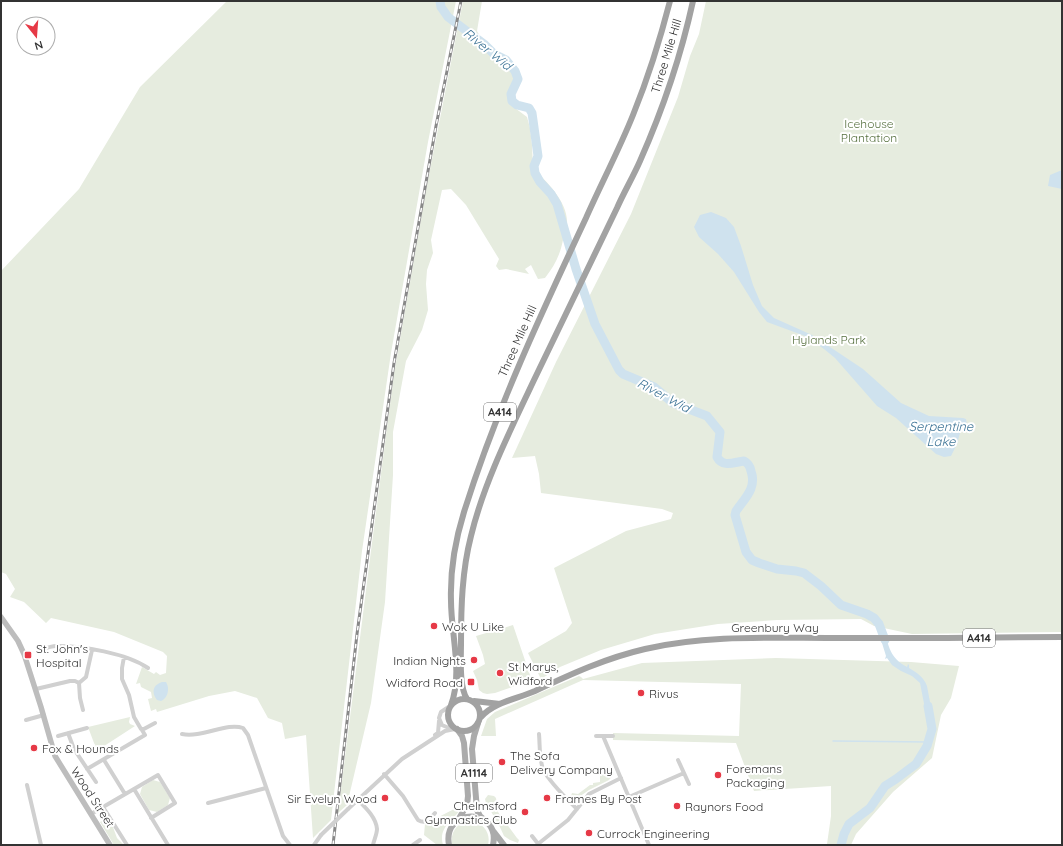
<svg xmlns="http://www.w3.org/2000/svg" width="1063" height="846" font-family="Quicksand,sans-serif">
<rect width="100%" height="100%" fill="#fff"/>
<path fill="#e6ecdf" d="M227 1H456L428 142 391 353 362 551 331 820 313 838 306 735 285 739 282 723 268 718 257 698 235 691 209 696 157 712 156 709 151 711 148 699 152 698 151 692 141 687 140 683 136 684 142 667 154 674 156 672 160 675 166 673 167 656 163 652 114 632 51 618 46 623 24 602 10 597 15 589 6 574 1 572V271L79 189 140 87Z
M463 1H482L477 31 490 54 507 57 520 72 513 80 509 97 511 105 527 117 530 128 532 145 533 168C547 182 569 203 567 225 567 230 565 235 563 240 560 255 555 265 545 278L538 279 531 265 525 269 529 274 506 269 499 270 496 266 499 259 466 205 451 189 442 190 431 240 433 253 427 270 426 284 428 310 422 330 406 361 393 432V475L385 602 371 703 347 805 338 813 369 566 394 374 427 185Z
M706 1H1062V632L912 634 874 626 861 619 777 620 718 624 655 634 601 650 560 667 541 679 528 653 566 631 572 623 554 568 626 531 671 519 673 513 662 509 541 493 539 474 535 456 512 458 556 362 631 214 678 97 690 56 699 34Z
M513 625 531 678 512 687 495 693 487 694 483 693 479 690 477 680 473 671 485 664 483 655 476 636Z
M776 658 911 662 959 666 951 698 941 715 932 758 893 792 856 834 851 845H805L827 844 831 816V786L754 791 736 743 613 740V733L739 736 741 684 583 680 495 719 496 736H481L487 719 495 712 579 676 581 677 583 679 642 663Z
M130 717 129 722 130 724 135 726 98 750 94 743 88 727Z
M613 768 614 774 609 780 589 790 579 797 576 798 571 796 572 793 578 794 590 785H593V783L600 782V774H596V772L583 773V770Z
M153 780 160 782 170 798 168 805 157 812 149 810 140 794 142 787Z
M488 795 494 796 496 798 498 812 517 838 519 840 518 843 510 840 504 836 499 825 486 803 485 799Z
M458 807 461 809C452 821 438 828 443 845H437L424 835 425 824Z
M105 819 108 824 111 822 117 838 124 845H114L100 822Z
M472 821C484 824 491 833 488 845H452C450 831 458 821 472 821Z"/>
<path fill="#cfe2ee" d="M1062 170V189L1048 186 1050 175Z
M711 212 726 218 734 227 741 246 753 285 762 306 774 318 812 335 863 369 901 403 929 416 963 418 966 419 967 425 960 433 957 444 951 456 944 457 936 454 896 418 877 406 835 358 824 349 805 336 767 322 759 312 734 272 718 254 699 237 694 227 700 215Z
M878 630H884C889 647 890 658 907 667L908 664 909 665V668C917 673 923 676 927 686L933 718 927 719 920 683 912 676 901 671 892 665 887 658 885 659 886 656Z
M162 682H166C170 688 168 698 161 701L157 700C151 692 153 685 162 682Z"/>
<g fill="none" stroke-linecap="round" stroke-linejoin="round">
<path stroke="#cfe2ee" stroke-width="1.5" d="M833 741 929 742"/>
<path stroke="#cfe2ee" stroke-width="9" d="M440 1 441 7 448 17 484 44 494 54 506 60 515 71 518 79 511 94 512 101 517 105 529 108 532 113 538 156 534 166 535 173 540 182 551 194 557 204 576 269 595 324 619 370 623 374 654 387 673 403 707 416 720 432 717 457C723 468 734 462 744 461 748 463 750 466 751 471 757 488 745 498 736 511L735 515 746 552 752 560 759 563 777 569 796 571 804 573 821 586 841 605 867 614 874 618 879 624 885 640
M841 845 844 834 849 824 870 808 885 786 896 779 916 764 927 746 932 729 928 706"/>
<path stroke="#d0d0d0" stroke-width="4" d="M38 651C44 649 50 646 56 646 83 646 126 653 148 668
M124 657 122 668V679L129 695 134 717 141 729
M36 689 70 681H75L79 683
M450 706 441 712 439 718 442 725 451 729
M83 710 80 698 79 683 86 677 92 650
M26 720 44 715
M68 733 74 749 96 782
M182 734C202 738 227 722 243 728L248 735 283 836 290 845
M539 734C540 745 539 758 543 769 549 782 566 798 577 809
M435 735 438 733 439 721
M58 736 87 728
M596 736H613
M603 736 649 845
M104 760 125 794
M678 760 689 784
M87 769 145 735 142 730 155 723
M384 774 403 796 418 820C426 825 430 819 435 813
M27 785 41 845
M134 789 158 775 175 803 151 818
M629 797 684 773
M357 799C365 807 376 817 377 829 377 834 374 840 373 845
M208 803 266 788
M103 807 127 845
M348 809 402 759 445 731 455 729
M91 814 134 789 168 845
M532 836 539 845
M538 844 568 820 589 794 621 778
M314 845 321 835
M413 845 420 840"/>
<path stroke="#bdbdbd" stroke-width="5.5" d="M1 617 18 641 24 654 41 707 55 756 110 845"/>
<path stroke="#ababab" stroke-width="6" d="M478 723 474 736 472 749 477 810 480 816 486 821
M457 729 462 736 464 743 468 796 467 805 458 820
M494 832 504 845
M449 845C442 807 501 807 493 845"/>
<path stroke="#a2a2a2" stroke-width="6" d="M448 715a16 16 0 1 1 32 0a16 16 0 1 1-32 0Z
M467 699C459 687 461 658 461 643 461 607 462 571 471 536 484 482 511 429 534 380 562 323 589 265 617 208 624 192 633 177 640 161 663 109 681 56 693 1
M474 701 500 704
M451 705C463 674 451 634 451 601 450 571 455 541 464 512 496 410 541 314 586 218 601 184 619 150 633 115 648 78 660 40 670 1
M481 717C494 702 517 699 535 691 571 674 606 658 645 649 706 635 769 638 832 638 909 638 985 638 1062 637"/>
<g stroke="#888" stroke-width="3">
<path id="rail" d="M333 845 357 634 394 363 436 126 461 1"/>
</g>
<use href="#rail" stroke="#fff" stroke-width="1.5" stroke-dasharray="4.5" stroke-linecap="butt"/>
<path stroke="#d0d0d0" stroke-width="4" d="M321 835 348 809"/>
</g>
<g fill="#e63946" stroke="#fff" stroke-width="1.5">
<circle cx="434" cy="626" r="4"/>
<rect x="24" y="651" width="8" height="8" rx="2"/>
<circle cx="474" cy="660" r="4"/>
<circle cx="500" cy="673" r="4"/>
<rect x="467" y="678" width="8" height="8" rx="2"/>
<circle cx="641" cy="693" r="4"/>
<circle cx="34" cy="748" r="4"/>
<circle cx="502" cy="762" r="4"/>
<circle cx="718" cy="775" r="4"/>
<circle cx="385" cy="798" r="4"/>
<circle cx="547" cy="798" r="4"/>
<circle cx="677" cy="806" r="4"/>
<circle cx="525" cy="812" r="4"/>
<circle cx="589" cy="833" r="4"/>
</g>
<g text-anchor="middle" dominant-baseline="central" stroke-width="4" stroke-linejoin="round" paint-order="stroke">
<g fill="#fff" stroke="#707070" stroke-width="1">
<rect x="484" y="403" width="32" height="18" rx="3"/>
<rect x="963" y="629" width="32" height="18" rx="3"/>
<rect x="456" y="764" width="36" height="18" rx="3"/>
</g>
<g font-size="11" font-weight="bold" fill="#333">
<text x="500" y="412">A414</text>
<text x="979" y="638">A414</text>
<text x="474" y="773">A1114</text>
</g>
<g font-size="12" fill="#333" stroke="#fff">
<text transform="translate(666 56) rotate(-73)">Three Mile Hill</text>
<text transform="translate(517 341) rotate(-66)">Three Mile Hill</text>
<text x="775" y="627">Greenbury Way</text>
<text transform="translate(93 797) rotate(57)">Wood Street</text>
</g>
<g font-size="12" fill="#56703f" stroke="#fff">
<text x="869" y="123">Icehouse<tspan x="869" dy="14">Plantation</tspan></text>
<text x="829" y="339">Hylands Park</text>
</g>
<g font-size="12" fill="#333" stroke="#fff" text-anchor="start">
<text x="442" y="626">Wok U Like</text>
<text x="36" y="648">St. John's<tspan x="36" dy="14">Hospital</tspan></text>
<text x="466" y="660" text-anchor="end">Indian Nights</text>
<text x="508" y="666">St Marys,<tspan x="508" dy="14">Widford</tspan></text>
<text x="463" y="682" text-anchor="end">Widford Road</text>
<text x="649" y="693">Rivus</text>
<text x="42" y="748">Fox &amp; Hounds</text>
<text x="510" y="755">The Sofa<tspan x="510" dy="14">Delivery Company</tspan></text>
<text x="726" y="768">Foremans<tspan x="726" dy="14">Packaging</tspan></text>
<text x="377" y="798" text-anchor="end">Sir Evelyn Wood</text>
<text x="555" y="798">Frames By Post</text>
<text x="517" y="805" text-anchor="end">Chelmsford<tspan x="517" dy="14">Gymnastics Club</tspan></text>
<text x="685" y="806">Raynors Food</text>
<text x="597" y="833">Currock Engineering</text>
</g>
<g font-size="13" font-style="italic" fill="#3f7597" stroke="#fff">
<text transform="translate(488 49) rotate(39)">River Wid</text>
<text transform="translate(664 395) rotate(28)">River Wid</text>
<text x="941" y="426">Serpentine<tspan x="941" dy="15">Lake</tspan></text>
</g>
</g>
<rect width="1063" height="846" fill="none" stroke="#333333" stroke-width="4"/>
<g transform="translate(36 36) rotate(163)"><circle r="19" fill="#ffffff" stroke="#adadad"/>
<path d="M0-3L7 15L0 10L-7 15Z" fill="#e63946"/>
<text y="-6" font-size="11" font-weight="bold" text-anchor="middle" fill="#333333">N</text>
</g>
</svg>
